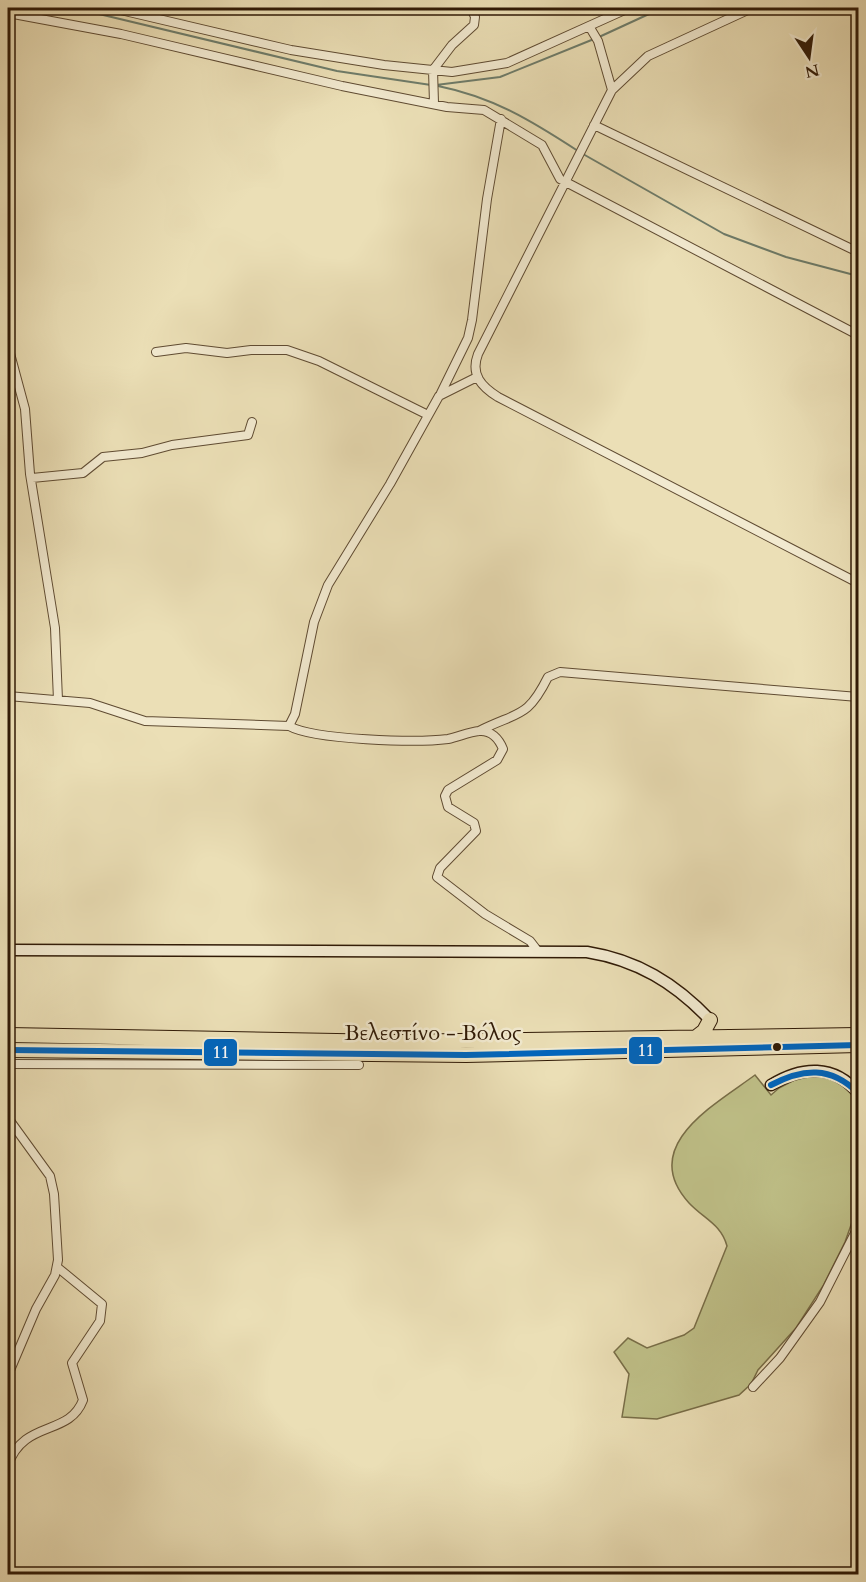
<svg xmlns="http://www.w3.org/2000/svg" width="866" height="1582" font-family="Cardo,serif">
<rect width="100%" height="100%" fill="#ebdfb6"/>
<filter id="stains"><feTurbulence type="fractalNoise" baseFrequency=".00333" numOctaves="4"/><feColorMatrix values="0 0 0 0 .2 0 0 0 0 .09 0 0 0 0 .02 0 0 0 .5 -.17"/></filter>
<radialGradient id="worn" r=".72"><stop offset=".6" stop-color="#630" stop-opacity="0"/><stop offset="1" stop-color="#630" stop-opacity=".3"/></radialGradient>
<path fill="#bfc088" stroke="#786d47" stroke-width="1.5" d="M806 1074 831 1075 858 1099V1197L856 1211 845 1242 823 1286 796 1328 758 1370 751 1384 739 1395 657 1419 622 1417 629 1374 614 1352 628 1338 647 1348 684 1335 694 1328 727 1246C721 1224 704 1219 689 1203 637 1146 716 1104 755 1075L771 1095 779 1088Z"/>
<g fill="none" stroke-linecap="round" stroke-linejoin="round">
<path stroke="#6e7c6a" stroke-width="2" d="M74 8 337 71 431 85
M599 37 662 8
M436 85 500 77 594 39
M438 86C493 97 532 121 578 151
M583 154 724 234 786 257 858 276"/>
<g stroke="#5f4b32" stroke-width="10">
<path id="street" d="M112 8 291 50 384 65 452 72 507 63 589 26 598 41 612 90
M752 8 648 56 612 90 478 354C470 375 482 387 498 397L858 583
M8 13 121 34 342 86 447 107 484 110 542 145 560 179 858 335
M589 26 629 8
M434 103 433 70 452 45 474 25 475 17 471 8
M594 125 858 252
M8 346 25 409 30 474 55 628 58 700
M156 352 186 348 227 353 251 350H287L319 361 428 415
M441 393 468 338 472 320 487 199 501 119
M32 478 83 473 103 457 142 453 172 445 248 435 252 422
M8 696 90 703 145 721 289 726 295 714 314 622 328 585 390 484 439 396 477 377
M289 726C314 740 417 743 448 739 458 737 469 732 479 731 491 730 499 739 503 749L497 760 448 790 445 796 448 807 474 823 476 831 440 868 437 877 485 914 530 941 537 950
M479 731C519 711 527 719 548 677L560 672 858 697
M8 1064 359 1065
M8 1118 50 1176 54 1194 58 1260 55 1275 36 1309 8 1375
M753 1387 780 1358 820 1302 858 1227
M10 1474 8 1465C24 1419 69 1437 83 1400L72 1363 100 1321 102 1304 57 1267"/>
</g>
<g stroke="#301a06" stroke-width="13">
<path id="secondary" d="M8 950 587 952C637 960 675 983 710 1020
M771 1085C802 1066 834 1064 858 1093"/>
</g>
<g stroke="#301a06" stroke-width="16">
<path id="highway" d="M8 1035 391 1042 858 1035
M695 1038 704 1031 710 1020
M8 1050 466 1055 858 1045"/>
</g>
<use href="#street" stroke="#f2ead0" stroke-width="8"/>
<use href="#secondary" stroke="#f2ead0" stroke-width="10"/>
<use href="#highway" stroke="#ebdfb6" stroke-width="14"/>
<g stroke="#f2ead0" stroke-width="10">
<path id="bus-1" d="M8 1050 466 1055 858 1045
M771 1085C803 1068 831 1066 858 1093"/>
</g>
<use href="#bus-1" stroke="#0065bd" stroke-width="6"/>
</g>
<circle fill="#301a06" stroke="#f2ead0" stroke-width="2" cx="777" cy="1047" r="5"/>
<g text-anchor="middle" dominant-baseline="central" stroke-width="5" stroke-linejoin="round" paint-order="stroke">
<g font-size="22" fill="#301a06" stroke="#f2ead0">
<text x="433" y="1033">Βελεστίνο - Βόλος</text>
</g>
</g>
<g stroke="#f2ead0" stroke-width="2">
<rect x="628" y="1036" width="35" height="29" rx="6" fill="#0065bd"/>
<rect x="203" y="1038" width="35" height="29" rx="6" fill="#0065bd"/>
</g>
<g font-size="16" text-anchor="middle" font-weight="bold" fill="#fff">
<text x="646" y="1056">11</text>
<text x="221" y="1058">11</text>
</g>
<rect width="866" height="1582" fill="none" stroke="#ebdfb6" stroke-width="30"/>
<rect x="9" y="9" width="848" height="1564" fill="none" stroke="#301a06" stroke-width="3"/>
<rect x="15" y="15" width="836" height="1552" fill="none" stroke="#301a06" stroke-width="1.5"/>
<g transform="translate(809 57) rotate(167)" stroke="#f2ead0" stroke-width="4.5" paint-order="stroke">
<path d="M0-4.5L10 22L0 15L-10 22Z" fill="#301a06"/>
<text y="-9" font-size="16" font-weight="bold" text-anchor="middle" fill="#301a06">N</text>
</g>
<rect width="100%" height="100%" filter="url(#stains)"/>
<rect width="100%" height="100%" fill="url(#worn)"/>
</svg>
